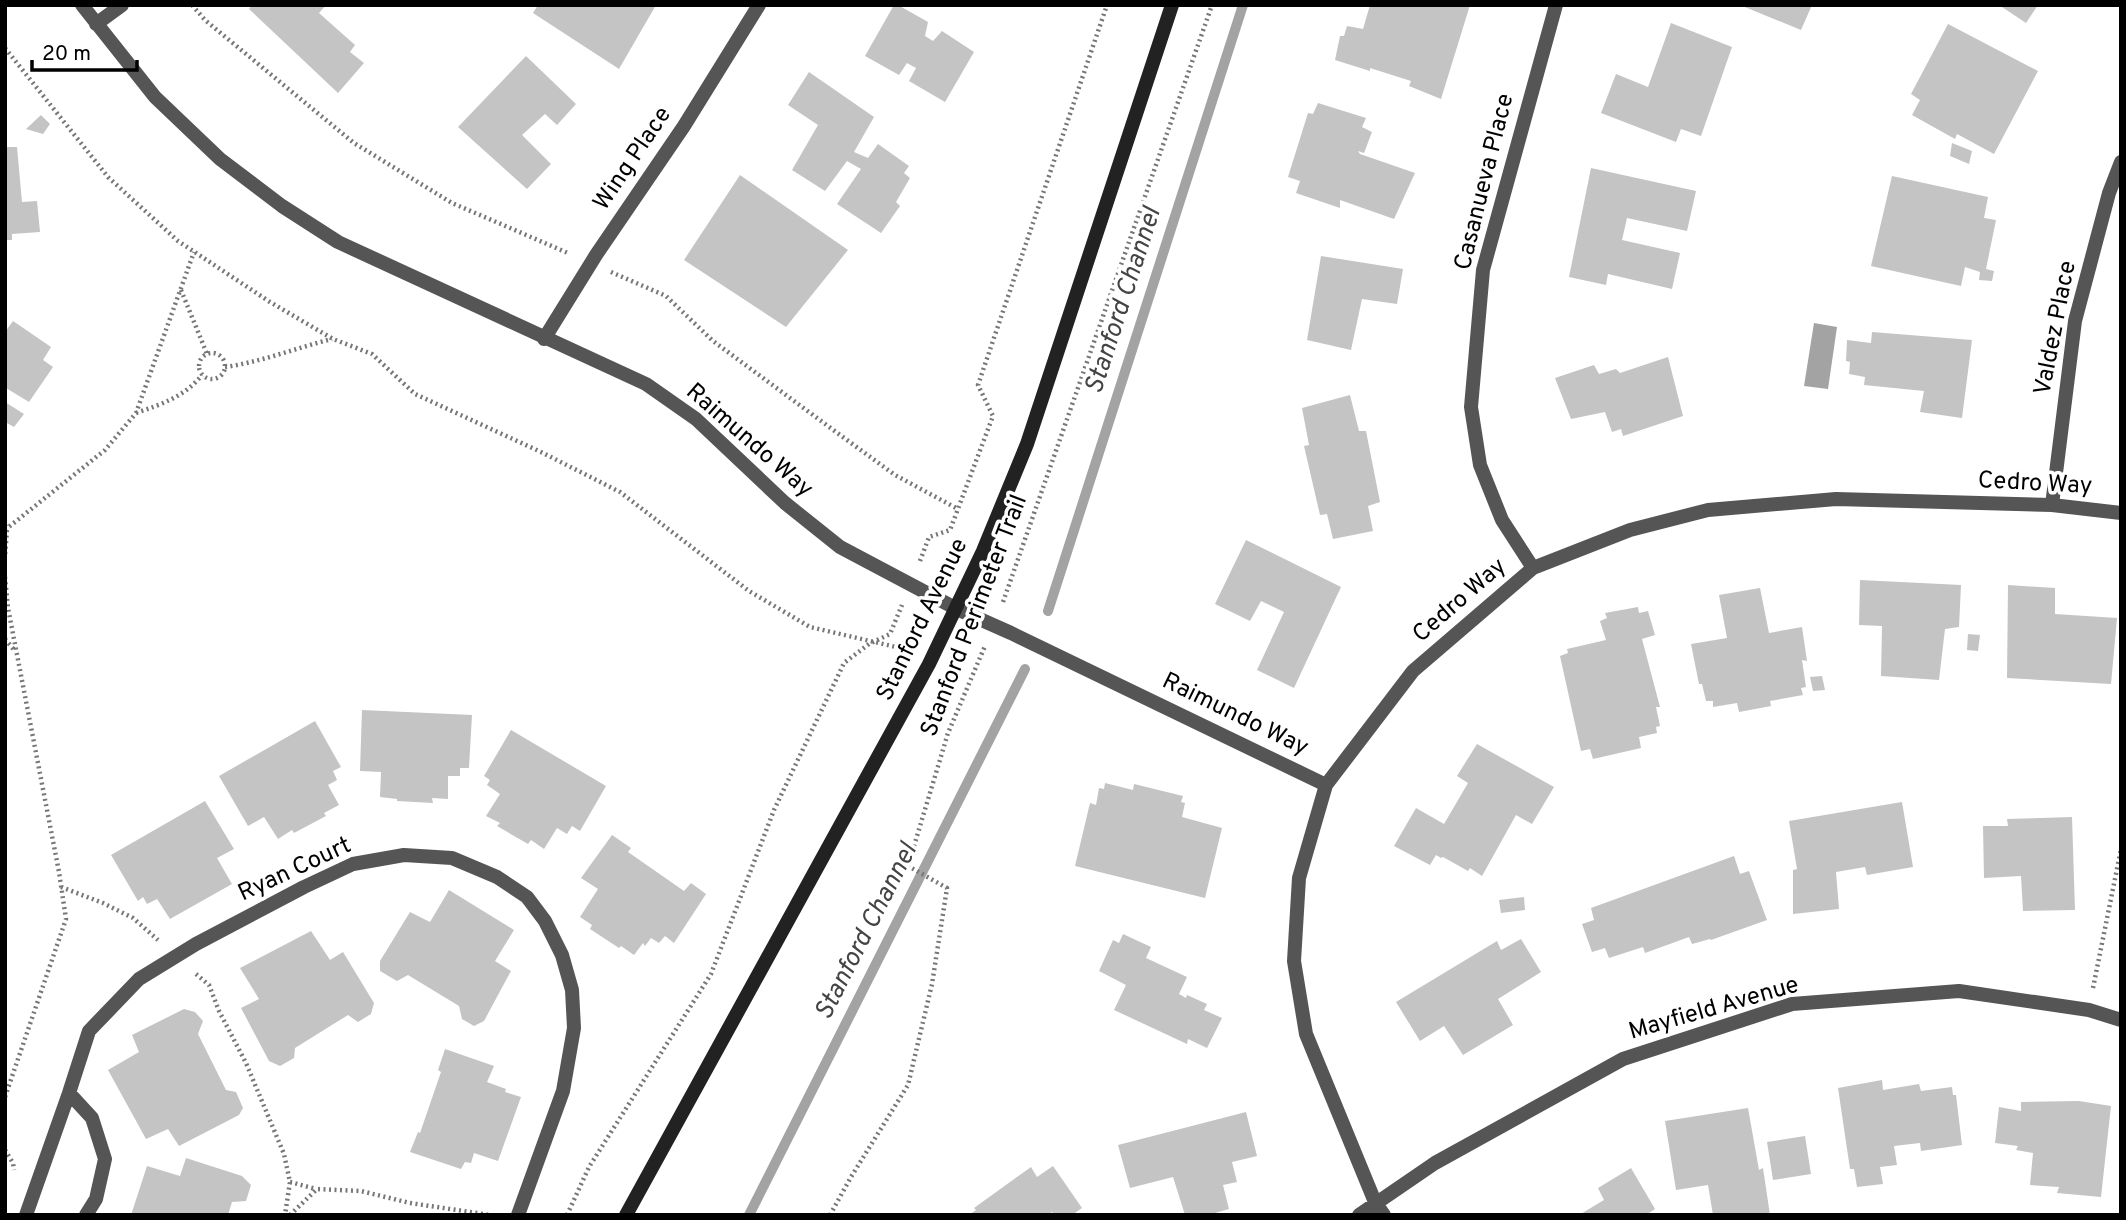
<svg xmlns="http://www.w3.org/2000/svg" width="2126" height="1220" font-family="Overpass,sans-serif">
<rect width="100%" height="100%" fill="#fff"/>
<path fill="#a3a3a3" d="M1814 323 1837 327 1828 389 1804 386Z"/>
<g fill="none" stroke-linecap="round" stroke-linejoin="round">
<path stroke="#a3a3a3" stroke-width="10" d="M1048 611 1243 5
M749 1215 1025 669"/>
</g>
<path fill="#c4c4c4" d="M252 5H326L319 13 355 45 350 52 364 63 338 93 249 9Z
M538 5H656L619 69 533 13Z
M894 5H898L928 22 925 36 933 41 942 31 974 52 945 102 909 81 916 68 907 63 899 75 865 56Z
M1370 5H1470L1441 99 1409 86 1411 81 1370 68V71L1335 60 1340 36H1344L1347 26 1363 29Z
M1740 5H1812L1801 30Z
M1999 5H2038L2026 23Z
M1671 23 1732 47 1701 136 1681 129 1676 142 1601 113 1616 74 1648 87Z
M1948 24 2038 71 1994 154 1957 134 1955 139 1912 115 1920 100 1911 94Z
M526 56 576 104 557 125 545 114 522 135 551 164 527 189 458 127Z
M809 72 874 117 854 152 868 158 878 144 909 166 904 173 910 178 896 202 900 206 881 233 837 204 861 169 847 161 825 191 792 170 818 125 788 105Z
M1318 103 1366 118 1362 127 1372 132 1364 153 1358 151 1360 154 1415 173 1394 219 1340 200V208L1296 193 1300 181 1288 177 1308 113 1313 114Z
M41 115 50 124 43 134 26 129Z
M1952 143 1972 151 1969 164 1950 156Z
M5 147H17L22 202 37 201 40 232 12 234V240H5Z
M1591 168 1696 191 1687 231 1627 218 1622 240 1680 253 1672 289 1608 274 1606 285 1569 277Z
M740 175 848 250 786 327 684 260Z
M1892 176 1988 197 1984 218 1996 220 1986 269 1994 271 1992 281 1979 280 1980 272 1965 267 1961 286 1871 266Z
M1321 256 1403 269 1397 304 1362 299 1351 350 1307 340Z
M13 321 51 347 43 360 53 367 29 402 6 388 7 385 5 384V332Z
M1872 332 1972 340 1962 418 1920 412 1924 391 1864 385 1865 377 1849 374 1850 362 1846 361 1847 340 1871 343Z
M1668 357 1683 416 1623 436 1621 429 1612 432 1605 412 1571 419 1555 378 1594 365 1599 374 1616 369 1620 373Z
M1350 395 1359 431H1366L1380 502 1368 506 1373 531 1333 539 1327 514 1320 515 1304 446 1309 445 1302 408Z
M5 402 24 414 14 427 5 422Z
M1246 540 1341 587 1294 688 1257 670 1284 612 1261 601 1250 621 1215 604Z
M1860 580 1961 585 1959 627 1945 629 1939 680 1881 676 1882 626 1859 625Z
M2008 585 2055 588V614L2117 618 2111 684 2007 678Z
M1760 588 1769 633 1802 627 1807 661 1802 660 1806 687 1801 688 1803 695 1770 701 1771 706 1739 712 1737 703 1713 707V701H1706L1702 684H1699L1691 644 1727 638 1719 595Z
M1638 607 1639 613 1648 611 1655 635 1642 639 1660 707H1656L1660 726 1656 727 1657 733 1639 737 1641 748 1593 759 1590 749 1581 751 1560 656 1568 653 1567 649 1606 640 1600 621 1607 618 1605 613Z
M1968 634 1980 635 1978 651 1967 650Z
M1822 676 1825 690 1813 691 1810 677Z
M362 710 472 715 469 768H460V776H448V799L432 798 433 803 397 801V799L380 797 381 772 360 771Z
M315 721 341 767 333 771 337 780 328 785 339 805 324 813 326 816 294 833 292 830 278 839 264 817 248 826 219 776Z
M511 730 606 786 580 831 572 826 567 834 557 828 544 849 531 840 528 844 497 826 500 823 486 816 500 794 487 785 490 780 484 776Z
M1477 744 1554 787 1532 824 1516 815 1482 876 1470 868 1468 871 1443 857 1441 858 1436 855 1430 865 1394 846 1416 808 1444 824 1468 783 1457 776Z
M1105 783 1133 790 1134 784 1183 796 1181 802 1185 803 1182 817 1222 828 1205 898 1075 866 1090 803 1096 805 1099 788 1104 789Z
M205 801 234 849 217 858 232 884 170 919 157 899 147 904 143 897 138 901 111 855Z
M1902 802 1913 867 1867 875 1865 867 1836 872 1839 909 1793 914V870L1797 869 1789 821Z
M2072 817 2075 910 2023 911 2021 876 1984 878 1983 826H2008L2007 819Z
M612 835 631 848 628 852 684 891 691 883 706 894 674 943 665 936 659 943 651 938 645 946 643 943 634 955 621 946 619 948 590 929 592 925 580 917 598 889 581 878Z
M1734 856 1740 874 1749 871 1767 920 1711 940 1710 939 1692 944 1689 937 1645 953 1643 947 1609 958 1605 948 1592 952 1582 924 1594 920 1591 908Z
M449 890 514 930 495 961 511 971 484 1021 474 1026 462 1019 459 1006 408 975 397 981 380 971V961L410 912 430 922Z
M1524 897 1525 910 1501 913 1499 900Z
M311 931 330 960 343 952 374 1003 371 1014 358 1022 348 1015 295 1048 294 1058 280 1066 269 1061 241 1008 259 999 240 968Z
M1123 934 1151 947 1146 958 1187 977 1179 994 1186 998 1187 995 1207 1004 1204 1010 1222 1018 1207 1048 1188 1039 1187 1044 1114 1010 1126 985 1099 971 1113 940 1119 943Z
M1521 939 1541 972 1498 999 1513 1025 1463 1055 1444 1026 1420 1041 1396 1002 1497 941 1501 950Z
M184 1009 195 1012 203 1021 198 1034 226 1090 236 1092 243 1108 239 1115 179 1146 168 1129 146 1139 108 1070 139 1052 132 1035Z
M445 1049 494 1066 487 1082 506 1089 505 1092 521 1097 498 1161 474 1153 471 1163 465 1162 461 1169 410 1152 418 1132 420 1133 441 1072 438 1070Z
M1882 1080 1883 1090 1919 1084 1921 1091 1952 1087 1953 1095H1956L1962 1145 1921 1151 1920 1143 1894 1146 1897 1165 1880 1167 1883 1184 1857 1187 1854 1169H1850L1838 1088Z
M2079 1101 2111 1106 2101 1197 2057 1193 2059 1187 2030 1185 2033 1153 2016 1150 2018 1146 1995 1143 1999 1107 2021 1111V1102Z
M1748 1108 1759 1170 1763 1168 1770 1215H1713L1708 1185 1676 1190 1665 1121Z
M1246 1112 1257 1156 1232 1162 1237 1182 1223 1185 1229 1209 1208 1215H1185L1173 1177 1130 1188 1118 1145Z
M1805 1136 1811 1174 1773 1180 1767 1142Z
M186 1158 242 1176 251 1185 246 1201 232 1202 228 1215H131L147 1166 180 1176Z
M1053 1166 1082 1208 1072 1215H1054L1052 1212 1047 1215H969L976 1210 974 1208 1031 1167 1037 1177Z
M1631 1168 1655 1209 1646 1215H1579L1604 1200 1598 1188Z"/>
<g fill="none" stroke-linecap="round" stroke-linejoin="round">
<path stroke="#777" stroke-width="4.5" stroke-dasharray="2 3.5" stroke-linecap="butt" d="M192 5 205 20 354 143 452 203 568 253
M5 48 108 177 178 241 270 302 333 339 372 354 415 394 541 452 620 492 749 591 810 627 909 650
M611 272 666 296 713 341 836 432 895 475 958 509
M181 290 207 354
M199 366a13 13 0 1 1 26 0a13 13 0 1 1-26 0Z
M225 367C261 362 296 348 332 339
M136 413C162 404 184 397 202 375
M5 525 7 529 5 557
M5 530 105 450 136 413 194 252
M920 561 929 537 950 530 993 416 978 385 1107 5
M5 577 8 608 59 872 66 919 5 1097
M1003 602 1212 5
M5 639 15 651
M61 887 103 903 133 918 158 940
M196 974 209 985 219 1011 246 1063 284 1154 290 1182 285 1215
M2093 988 2121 849
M5 1150 13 1163 14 1170
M290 1182 316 1189
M290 1215 317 1189 361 1191 410 1203 490 1215
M567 1215 589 1167 711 974 774 810 844 663 869 644 890 634 902 605
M830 1215 851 1177 908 1085 932 984 947 888 908 866 948 733 985 646"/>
<path stroke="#555" stroke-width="14" d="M82 5 155 97 220 159 282 206 338 242 646 384 696 419 785 503 840 547 957 609 1011 633 1326 785
M96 24 122 5
M544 339 596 255 684 126 759 5
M2052 505 2075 321 2109 193 2121 162
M1533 568 1502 520 1480 465 1471 407 1483 270 1556 5
M69 1093 92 1118 105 1159 96 1199 86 1215
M26 1215 69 1093 89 1031 139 979 196 944 304 887 353 864 404 855 452 858 497 877 527 897 545 921 562 955 572 990 574 1028 563 1091 518 1215
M1359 1215 1435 1163 1623 1059 1792 1004 1959 991 2089 1010 2121 1020
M1384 1215 1375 1202 1306 1034 1294 961 1299 878 1326 785 1413 671 1533 568 1630 530 1708 510 1836 499 2052 505 2121 513"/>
<path stroke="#222" stroke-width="14" d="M626 1215 929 664 983 551 1027 444 1172 5"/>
</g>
<g text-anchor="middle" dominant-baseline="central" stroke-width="7" stroke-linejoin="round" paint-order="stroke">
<g font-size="24" fill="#000" stroke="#fff">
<text transform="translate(633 159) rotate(-56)">Wing Place</text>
<text transform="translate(1485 182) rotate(-76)">Casanueva Place</text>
<text transform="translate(2056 328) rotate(-79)">Valdez Place</text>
<text transform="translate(749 441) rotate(41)">Raimundo Way</text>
<text transform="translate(2035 484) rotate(3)">Cedro Way</text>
<text transform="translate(1460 601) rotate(-41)">Cedro Way</text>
<text transform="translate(975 616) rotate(-69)">Stanford Perimeter Trail</text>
<text transform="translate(923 620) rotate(-64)">Stanford Avenue</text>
<text transform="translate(1235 715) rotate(26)">Raimundo Way</text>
<text transform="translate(295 870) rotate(-25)">Ryan Court</text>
<text transform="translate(1714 1009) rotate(-16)">Mayfield Avenue</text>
</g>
<g font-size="26" font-style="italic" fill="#444" stroke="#fff">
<text transform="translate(1124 301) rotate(-72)">Stanford Channel</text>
<text transform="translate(867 932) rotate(-63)">Stanford Channel</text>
</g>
</g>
<rect width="2126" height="1220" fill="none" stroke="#000000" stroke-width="14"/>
<path d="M32 60v10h105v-10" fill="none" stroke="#000000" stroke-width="3.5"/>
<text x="42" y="60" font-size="21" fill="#000000" stroke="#ffffff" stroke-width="5" paint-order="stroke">20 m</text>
</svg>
